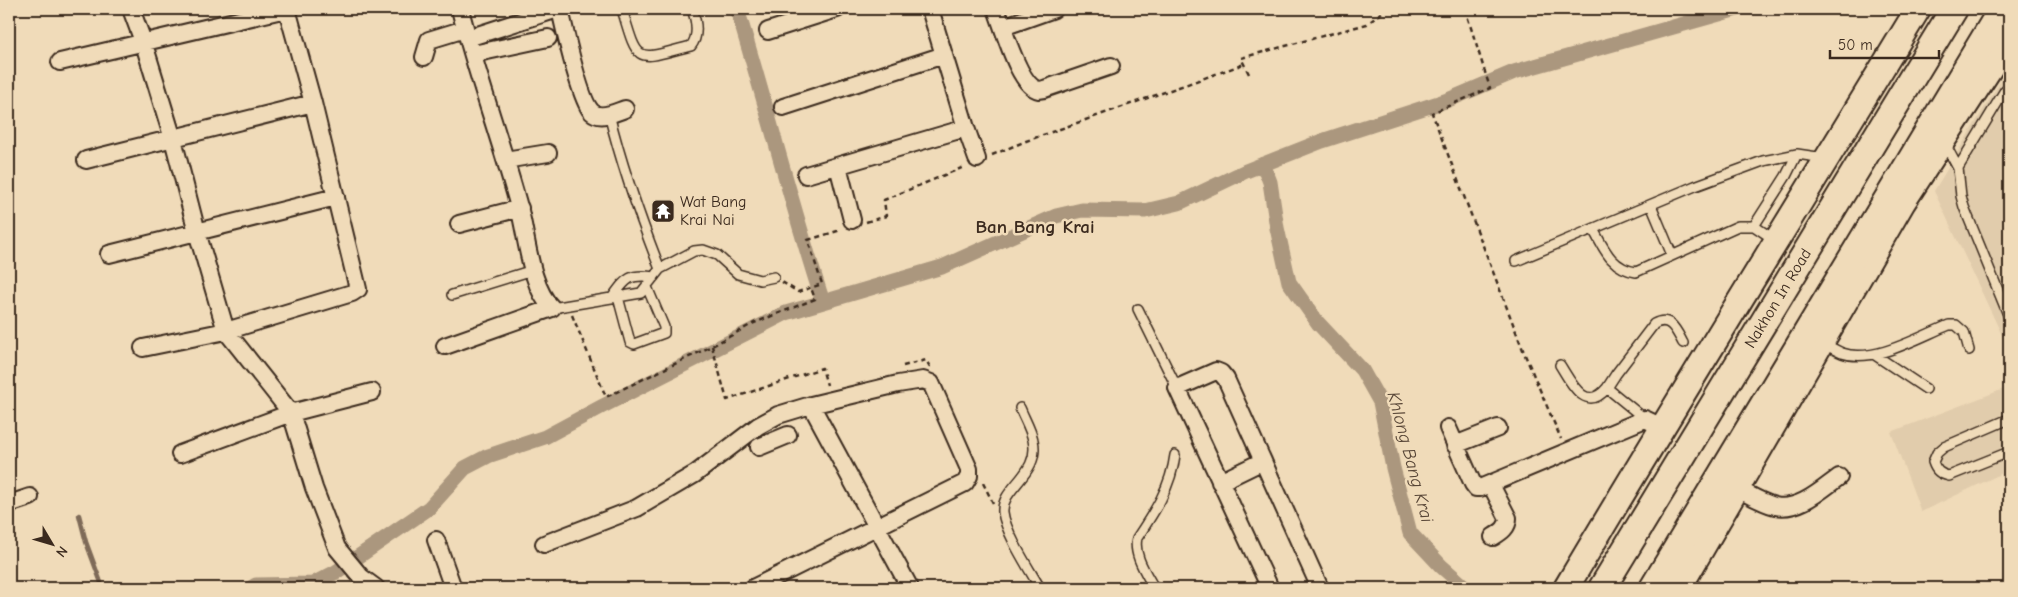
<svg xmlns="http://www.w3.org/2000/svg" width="2018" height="597" font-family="'Comic Neue',sans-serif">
<rect width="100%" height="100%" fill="#f0dbb9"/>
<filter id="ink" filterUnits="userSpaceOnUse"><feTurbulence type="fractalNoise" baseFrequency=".02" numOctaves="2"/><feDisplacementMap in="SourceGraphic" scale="10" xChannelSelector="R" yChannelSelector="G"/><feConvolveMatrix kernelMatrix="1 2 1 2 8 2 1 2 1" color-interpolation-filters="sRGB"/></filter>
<g filter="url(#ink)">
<path fill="#e1ccac" d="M2009 67V350L1934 191Z
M2009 387V470L1921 512 1891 432Z"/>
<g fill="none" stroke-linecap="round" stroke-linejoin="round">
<path stroke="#7e6b58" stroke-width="4.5" d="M79 515 86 542 103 588"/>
<path stroke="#ab977e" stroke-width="15" d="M737 9C767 106 791 205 823 302
M1263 164 1270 182 1277 228 1289 282 1318 323 1362 370 1380 402 1393 468 1410 533 1441 566 1466 588
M251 588 256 585 313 584 336 572 429 508 465 468 488 456 545 437 601 407 786 313 942 267 1056 216 1082 210 1145 211 1179 203 1246 171 1322 141 1448 100 1514 72 1737 9"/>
<g stroke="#3b2a1e" stroke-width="12">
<path id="service" d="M622 9C639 66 635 60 691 46 699 36 696 20 692 9
M2009 87 2005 90 1958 168 1961 196 1964 207 2009 317
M609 114C622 167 640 218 660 269
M1944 142 1958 168
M1651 205 1672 255
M1754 226 1786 176 1797 154
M1593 229C1604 249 1612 269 1636 272L1738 226H1754L1775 240
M1516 261 1695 186 1763 161 1797 154 1824 158
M452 295 533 270
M618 297 630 342 634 344 664 333V327L647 287
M612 298C626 279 629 273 654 277
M552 308 641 293 660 269 694 251 703 250 717 255 738 274 760 280 774 277
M1138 309 1177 388
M1821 342C1828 346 1835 350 1842 353 1874 364 1919 337 1949 325H1956L1964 332 1969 350
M1875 355 1926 389
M1560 365C1571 382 1585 414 1607 388
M1020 408C1024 418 1031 430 1033 440 1041 474 1001 487 1003 512 1005 532 1029 569 1040 588
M1645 419 1607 388 1616 374 1654 324C1670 315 1676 330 1683 343
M2009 419 1944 447 1937 453 1933 462C1936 471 1940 474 1949 476L2009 452
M1154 588C1146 573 1133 555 1137 538 1155 511 1171 487 1175 455"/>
</g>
<g stroke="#3b2a1e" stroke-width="20">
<path id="minor" d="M131 9 144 44 173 139 197 232 226 331 291 413 314 488 337 548 361 577 376 588
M560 9C564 27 580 101 592 112 601 120 616 112 625 109
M996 9C1003 26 1019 87 1039 90 1042 90 1045 89 1047 88L1111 66
M1003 27 1054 9
M768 31 837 9
M468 38 558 9
M473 54 548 38
M424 57 429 40 465 29
M60 62 286 9
M783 107 944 55
M966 128 977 159
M86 160 313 103
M505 160 548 153
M838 166 852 220
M806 175 966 128 930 9
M459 224 520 208
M109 254 336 197
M445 346 552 308C530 287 527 236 519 207 501 141 477 76 460 9
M143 348 226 331 352 293 358 289 313 103 287 9
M811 405 910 588
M1448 428 1473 484 1476 488H1480L1645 419 1662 427
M1455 445 1498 428
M759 447 788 435
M180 454 291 413 372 392
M1220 482 1263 461
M1491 485 1508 518C1508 528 1501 532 1493 537
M1736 488C1748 494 1762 503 1775 506 1799 511 1821 490 1839 477
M9 504 30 497
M436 540 453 588
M544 544 637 508 695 474 758 426 778 415 811 405 898 384 923 380 931 383 969 469V476L965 483 753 588
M1270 588 1177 388 1216 371 1221 373 1226 379 1320 588"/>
</g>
<g stroke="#3b2a1e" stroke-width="28">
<path id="secondary" d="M1566 588C1681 394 1801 202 1918 9
M1679 588 1903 202 2009 39"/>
</g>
<g stroke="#3b2a1e" stroke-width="30">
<g id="primary">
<path id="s1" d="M1602 588 1954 9"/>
<path d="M1653 588 2002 9"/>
</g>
</g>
<path stroke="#3b2a1e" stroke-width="2.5" stroke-dasharray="5 4" stroke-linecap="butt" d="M1465 9 1490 88 1432 113 1525 355 1561 439
M1249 74 1241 58 1367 24 1387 9
M992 155 1026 141 1244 64
M866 222 886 216 884 200 964 167
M782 282 798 292 822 284 808 240 841 230
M572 315 606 397 712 346 754 323 815 299 811 288
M712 346 727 400 822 368 827 385
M903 366 926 360 930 367
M983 483 993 503"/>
<use href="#service" stroke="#f0dbb9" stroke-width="9"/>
<use href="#minor" stroke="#f0dbb9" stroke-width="16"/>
<use href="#secondary" stroke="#f0dbb9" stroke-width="24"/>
<use href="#primary" stroke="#f0dbb9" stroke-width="26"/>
</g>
</g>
<defs>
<g id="temple-square" transform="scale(1.25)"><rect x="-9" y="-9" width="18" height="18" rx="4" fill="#3b2a1e" stroke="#f0dbb9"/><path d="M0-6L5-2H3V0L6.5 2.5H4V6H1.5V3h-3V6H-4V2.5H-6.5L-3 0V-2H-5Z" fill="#fff"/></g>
</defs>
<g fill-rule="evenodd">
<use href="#temple-square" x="663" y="211"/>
</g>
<g text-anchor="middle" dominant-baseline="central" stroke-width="5" stroke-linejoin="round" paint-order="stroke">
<g font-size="16" fill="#3b2a1e" stroke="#f0dbb9" text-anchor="start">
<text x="680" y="202">Wat Bang<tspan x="680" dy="18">Krai Nai</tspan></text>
</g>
<g font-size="16" fill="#3b2a1e" stroke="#f0dbb9">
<text stroke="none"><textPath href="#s1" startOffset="339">Nakhon In Road</textPath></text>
</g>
<g font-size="18" font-style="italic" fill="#574536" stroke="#f0dbb9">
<text transform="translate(1410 457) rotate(75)">Khlong Bang Krai</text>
</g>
<g font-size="19" font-weight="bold" fill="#3b2a1e" stroke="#f0dbb9">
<text x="1035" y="227">Ban Bang Krai</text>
</g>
</g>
<rect width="2018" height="597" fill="none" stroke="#f0dbb9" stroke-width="30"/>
<rect x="15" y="15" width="1988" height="567" fill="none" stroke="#3b2a1e" stroke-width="2" filter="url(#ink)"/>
<g transform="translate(52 544) rotate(128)" stroke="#f0dbb9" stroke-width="4" paint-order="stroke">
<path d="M0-4L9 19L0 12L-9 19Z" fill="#3b2a1e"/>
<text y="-8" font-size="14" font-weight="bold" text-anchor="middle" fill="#3b2a1e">N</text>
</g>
<path d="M1830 50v8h109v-8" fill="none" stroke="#3b2a1e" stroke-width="2.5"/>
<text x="1838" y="50" font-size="15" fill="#3b2a1e" stroke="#f0dbb9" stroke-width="4" paint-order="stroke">50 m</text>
</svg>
